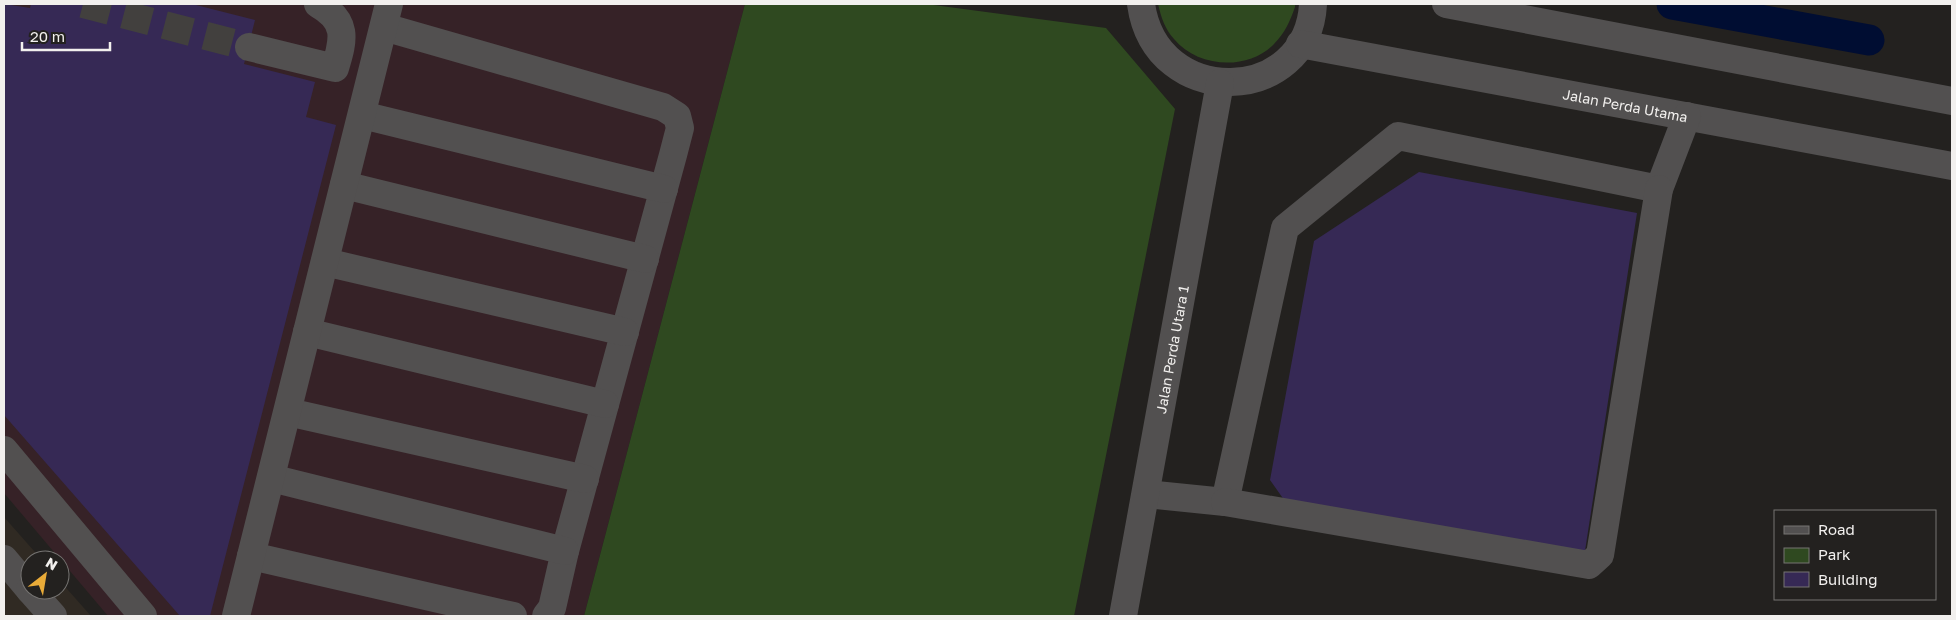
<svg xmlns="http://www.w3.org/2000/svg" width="1956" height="620" font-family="'Golos Text',sans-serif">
<rect width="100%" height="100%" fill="#23211f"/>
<path fill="#302a23" d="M4 517 42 560H30V590H60V581L91 616H4Z"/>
<path fill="#362227" d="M4 4H745L584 616H108L4 493Z"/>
<path fill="#2f4920" d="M745 4H926L1106 28 1175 109 1074 616H584Z
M1158 4H1295V7C1290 21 1285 33 1274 44 1248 71 1198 68 1174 39 1165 29 1161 17 1158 4Z"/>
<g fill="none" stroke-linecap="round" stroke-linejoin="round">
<path stroke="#000d32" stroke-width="31" d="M1672 4 1869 40"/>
</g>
<path fill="#362955" d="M4 4 30 8 31 4H192L255 20 244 64 315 82 306 117 336 125 210 616H180L4 415Z
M1419 172 1637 213 1585 551 1287 504 1270 480 1314 241Z"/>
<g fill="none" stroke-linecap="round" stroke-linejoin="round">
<path stroke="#42403e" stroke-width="28" stroke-dasharray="28 14" stroke-linecap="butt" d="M83 4 249 47"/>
<g stroke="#525050" stroke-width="28">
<path d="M1141 4C1156 111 1308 105 1313 4"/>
<path d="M1446 4 1952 101"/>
<path d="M384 27 663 107 677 116 680 128 673 155 565 551 552 608 546 616"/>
<path id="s1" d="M1300 44 1952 166"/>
<path d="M249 47 335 68C344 39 348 21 318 4"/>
<path d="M362 115 664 189"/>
<path d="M344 185 645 259"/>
<path d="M325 262 625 332"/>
<path d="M307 332 605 404"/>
<path d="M288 412 585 479"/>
<path d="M4 450 143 616"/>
<path d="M271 478 565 551"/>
<path d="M1146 494 1225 502 1285 228 1398 136 1659 189 1687 116"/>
<path d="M1225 502 1589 565 1600 555 1659 189"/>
<path d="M251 556 513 616"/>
<path d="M4 559 30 590"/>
<path d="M30 590 53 616"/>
<path d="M236 616 389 4"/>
<path id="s2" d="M1123 616 1220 83"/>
</g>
</g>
<g text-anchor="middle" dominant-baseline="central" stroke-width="4" stroke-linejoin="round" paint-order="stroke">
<g font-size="14" fill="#f2f0ee" stroke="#23211f">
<text stroke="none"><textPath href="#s1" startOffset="331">Jalan Perda Utama</textPath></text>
<text stroke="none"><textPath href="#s2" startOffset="271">Jalan Perda Utara 1</textPath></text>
</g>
</g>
<rect width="1956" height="620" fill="none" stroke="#f2f0ee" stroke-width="10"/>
<rect x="1774" y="510" width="162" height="90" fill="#23211f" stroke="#767472"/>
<rect x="1784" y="526" width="25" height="8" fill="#525050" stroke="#767472"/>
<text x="1818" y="535" font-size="15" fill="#f2f0ee">Road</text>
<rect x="1784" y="548" width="25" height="15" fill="#2f4920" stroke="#767472"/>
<text x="1818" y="560" font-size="15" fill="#f2f0ee">Park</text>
<rect x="1784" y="572" width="25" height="15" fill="#362955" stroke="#767472"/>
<text x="1818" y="585" font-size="15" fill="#f2f0ee">Building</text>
<g transform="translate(45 575) rotate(31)"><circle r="24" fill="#23211f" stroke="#767472"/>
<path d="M0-4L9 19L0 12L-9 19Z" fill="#e9ab38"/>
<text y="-8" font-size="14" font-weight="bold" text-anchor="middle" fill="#f2f0ee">N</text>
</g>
<path d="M22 42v8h88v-8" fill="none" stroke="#f2f0ee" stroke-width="2.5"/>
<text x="30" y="42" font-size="15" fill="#f2f0ee" stroke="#23211f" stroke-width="4" paint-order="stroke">20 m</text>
</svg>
